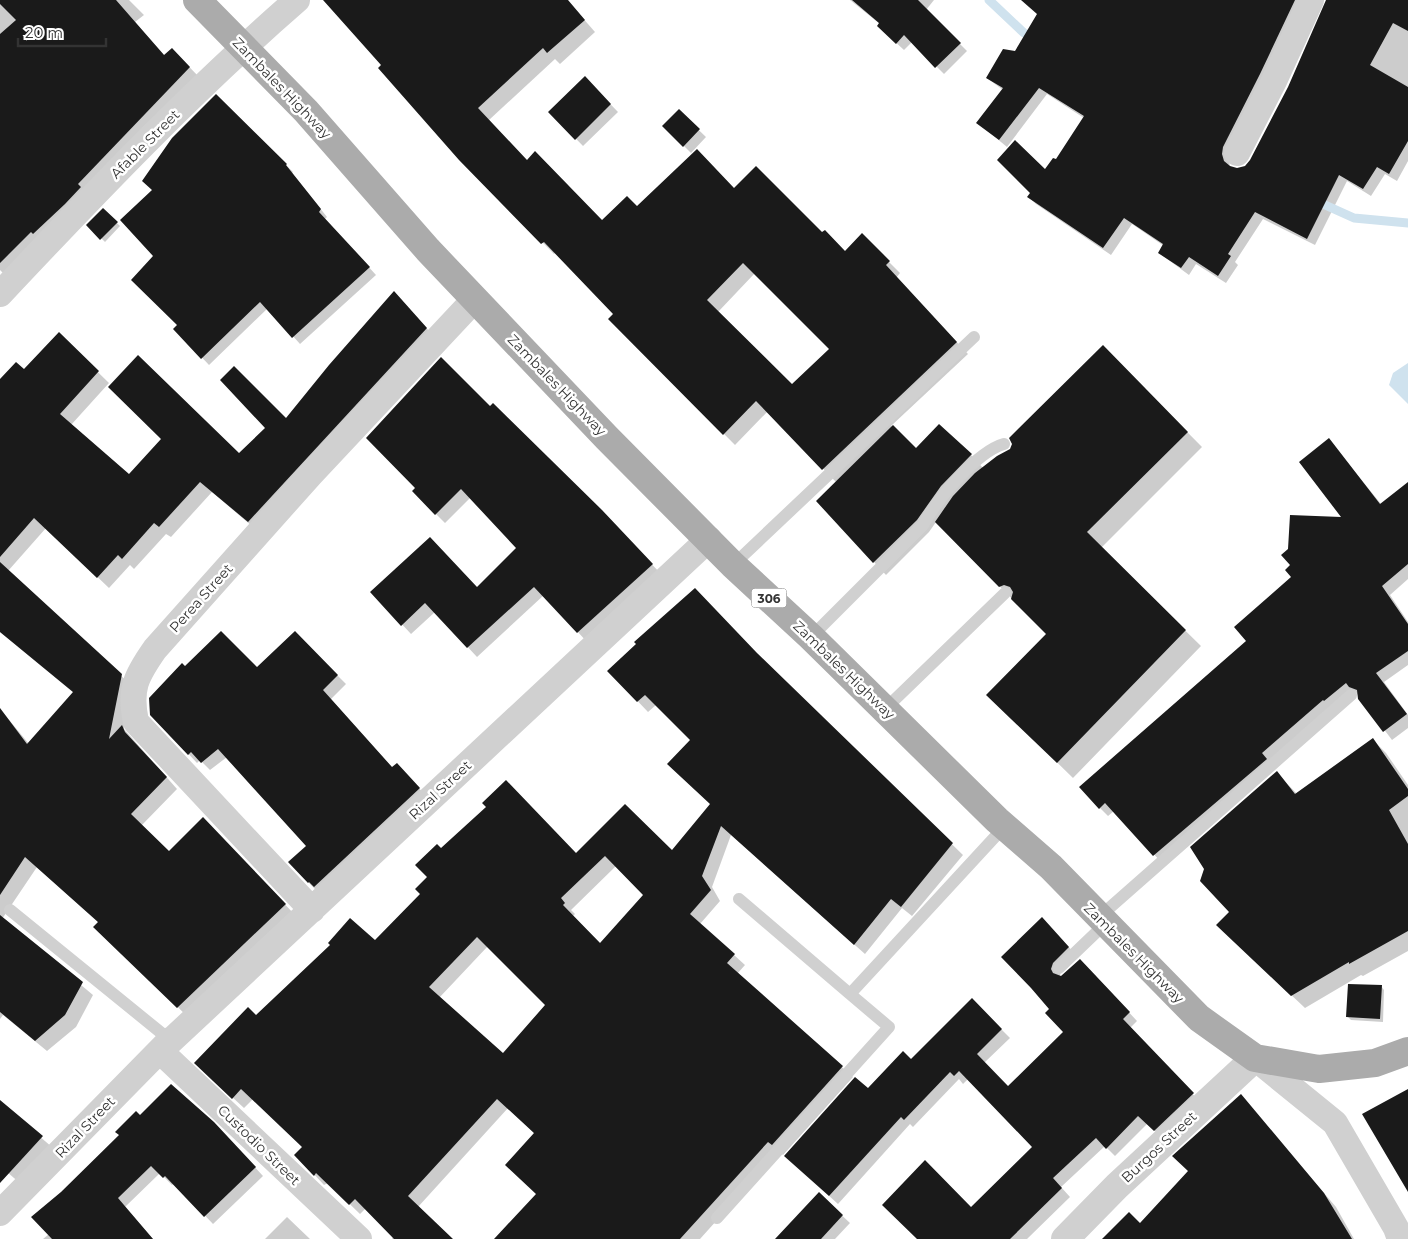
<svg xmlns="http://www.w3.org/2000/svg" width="1408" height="1239" font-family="Montserrat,sans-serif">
<rect width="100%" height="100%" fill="#fff"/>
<path fill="#cfe2ee" d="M1408 363V404L1389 385 1393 373Z"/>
<path fill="#0003" fill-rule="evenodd" d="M0 0H129L144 15 135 22 165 56 172 49 199 77 6 276 0 270Z
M325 0H567L595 32 560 64 555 59 489 120 527 161 603 221 637 208 693 155 664 126 679 111 706 137 691 153 735 190 822 234 845 252 862 235 900 273 896 278 968 354 891 426 916 450 971 455 983 468 1011 450 1103 347 1202 447 1101 548 1201 646 1073 778 988 695 1047 634 936 522 929 532 886 575 818 501 837 483 835 481 768 411 735 445 610 319 614 314 556 252 554 254 460 159 383 65ZM755 273 831 349 792 386 718 312Z
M850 0H934L926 10 967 51 944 74 912 42 904 50 878 26 880 24Z
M1033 0H1306L1229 163 1231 168 1238 169 1245 167 1251 161 1289 88 1327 0H1408V161L1397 181 1385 174 1371 196 1347 181 1315 245 1263 219 1235 262 1238 265 1226 283 1196 264 1189 275 1159 253 1164 246 1132 224 1111 255 1036 204 1029 197 1046 171 1057 161 1084 118 1047 94 1007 147 978 123 1003 90 987 78 1016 53 1038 15Z
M585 78 618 112 583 146 550 112Z
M216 96 293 172 292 173 327 217 325 219 376 275 300 344 268 308 209 365 175 329 178 325 155 255 153 190Z
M103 210 120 226 105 242 88 225Z
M405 304 437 340 260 533 212 492 171 537 166 534 134 569 130 565 109 588 46 528 8 571 132 686 124 729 177 789 141 826 169 853 214 830 296 916 189 1018 95 927 99 923 37 867 2 919 93 995 76 1027 47 1051 3 1015 0 1019V709L29 744 74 693 0 632V381L24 371 59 334 109 383 71 425 129 475 239 455 286 420Z
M490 408 611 521 661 574 587 642 544 595 477 657 435 612 411 634 372 592 477 588 518 548 470 498 445 523 413 491Z
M1329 440 1381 504 1408 484V579L1390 595 1408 622V665L1384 682 1408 715V728L1392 740 1355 691 1162 863 1114 811 1108 816 1100 808 1248 642 1292 577 1344 519Z
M295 633 346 684 331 699 393 769 405 773 427 797 317 891 308 882V846L227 757 210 770 200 760 197 763 151 714 185 668 257 669Z
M763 660 963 855 912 916 902 908 865 954 731 835 712 887 720 901 700 924 745 965 737 974 853 1077 783 1155 779 1151 700 1239H496L538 1195 535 1134 508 1108 418 1207 451 1239H392L393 1237 366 1208 360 1214 328 1183 324 1185 296 1155 304 1147 253 1099 244 1108 206 1073 256 1017 375 942 421 894 441 850 576 855 672 852 711 804 692 740 656 705 648 712 609 671ZM616 866 645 895 601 944 573 916 575 914 571 910ZM488 946 547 1005 503 1054 439 998Z
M1373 740 1386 753 1408 785V951L1363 976 1361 975 1305 1008 1231 938V912L1277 773 1297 794Z
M1050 927 1077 956 1061 971 1060 976 1089 969 1137 1021 1130 1028 1201 1103 1163 1138 1147 1124 1115 1156 1105 1146 1061 1187 1070 1197 1027 1239H918L971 1209 1034 1147 968 1079 963 1084 959 1079 913 1127 910 1124 838 1204 794 1164 868 1090 911 1060 972 1000 1010 1038 984 1063 1008 1087 1064 1032 1051 1010Z
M1381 986 1384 990 1383 1022 1351 1020 1348 1017Z
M1241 1096 1336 1207 1354 1239H1104L1140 1225 1190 1172Z
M0 1102 53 1148 21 1184 0 1166Z
M140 1117 222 1132 263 1176 213 1224 174 1183 172 1185 160 1173 125 1207 153 1239H43L49 1234 61 1193Z
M819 1194 850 1223 835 1239H776Z
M287 1217 310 1239H265Z"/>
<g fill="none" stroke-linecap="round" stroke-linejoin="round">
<path stroke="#cfe2ee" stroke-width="9" d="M989 0 1024 33 1034 39
M1314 200 1354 218 1408 223"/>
</g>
<path fill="#1a1a1a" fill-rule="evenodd" d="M0 0H116L164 55 172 48 190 67 78 184 81 187 65 204 33 234 31 232 0 263V34L16 20 0 4Z
M323 0H568L585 20 547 53 543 48 478 108 527 160 535 151 602 220 627 196 637 206 697 149 734 188 756 166 822 232 825 230 845 251 862 233 890 261 886 265 957 342 822 470 756 401 723 435 608 319 613 314 544 242 541 244 459 160 378 68 381 65ZM743 263 829 349 792 384 707 300Z
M852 0H918L961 43 935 68 904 35 896 44 877 26 879 23Z
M1021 0H1295L1260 74 1223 147 1222 154 1224 161 1230 166 1237 168 1245 166 1250 160 1288 87 1326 0H1408V31L1393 23 1370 65 1408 87V141L1389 174 1377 167 1363 189 1339 175 1307 239 1255 212 1228 254 1231 256 1218 276 1189 257 1181 268 1158 253 1163 244 1124 218 1103 248 1027 197 1030 193 997 160 1015 140 1045 169 1053 158 1056 159 1084 116 1039 88 999 140 976 123 1003 88 986 78 1003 49 1015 51 1037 14Z
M585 76 611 104 575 140 548 112Z
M216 94 287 164 286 165 321 209 319 212 370 267 292 338 260 302 201 359 173 329 177 325 131 280 153 256 120 220 152 190 142 181 172 138Z
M679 109 700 129 683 147 662 126Z
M103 208 118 222 100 240 86 225Z
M394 291 427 328 248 522 200 482 159 527 154 523 122 559 118 555 97 578 34 518 0 557V379L16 362 24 369 59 332 99 371 60 414 129 474 161 439 108 387 138 355 239 453 265 428 220 380 234 366 286 418 329 365Z
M1103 345 1188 432 1087 532 1186 630 1057 763 986 695 1046 634 1011 599 1013 592 1010 587 1004 585 999 587 935 522 953 496 975 473 997 456 1010 449 1012 444 1009 438Z
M441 357 490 406 493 403 602 510 653 564 577 633 534 587 467 648 425 603 401 626 370 592 430 537 477 587 516 548 461 489 435 515 412 491 415 488 366 438Z
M939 424 972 454 941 486 917 520 873 563 816 501 893 425 916 448Z
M1329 438 1380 504 1408 482V564L1382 586 1408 624V651L1376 673 1407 714 1383 732 1358 699 1357 690 1349 687 1346 683 1324 701 1323 700 1262 753 1267 759 1153 856 1105 803 1099 809 1079 787 1246 641 1234 627 1291 577 1285 570 1290 565 1281 555 1288 549 1290 515 1341 517 1299 462Z
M0 562 122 674 109 739 122 725 125 732 167 777 131 814 169 851 203 817 286 904 177 1008 93 927 98 922 25 857 0 895V708L27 744 73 692 0 632Z
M695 588 757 653 953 843 901 907 891 899 854 945 721 826 702 876 711 890 690 914 735 954 727 963 843 1066 772 1145 768 1142 680 1239H494L536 1194 505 1165 534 1133 497 1099 408 1196 453 1239H394L355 1199 349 1205 316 1173 314 1176 312 1174 294 1155 302 1147 241 1089 232 1099 194 1063 248 1007 256 1015 330 945 328 943 350 918 375 940 420 894 415 889 427 877 415 865 437 844 441 848 486 807 482 803 506 780 576 853 625 804 672 850 710 804 667 764 690 740 645 695 637 702 607 671 636 644 634 642ZM605 856 643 895 600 943 563 905 565 903 561 898ZM477 937 545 1005 503 1053 429 987Z
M221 631 257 667 295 631 338 675 323 690 392 767 397 763 420 788 314 887 309 882 308 883 288 862 306 846 218 749 201 763 191 752 188 755 150 715 149 698 182 663 185 666Z
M1373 738 1408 789V796L1389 810 1408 844V931L1349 964V962L1291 996 1216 925 1229 912 1200 881 1204 869 1190 847 1277 771 1295 794Z
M0 915 83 982 65 1015 35 1041 0 1012Z
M1042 917 1069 947 1053 963 1051 969 1053 973 1061 976 1080 959 1130 1012 1123 1019 1194 1093 1154 1131 1138 1116 1106 1149 1096 1138 1053 1178 1062 1188 1010 1239H917L882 1205 925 1160 971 1207 1032 1147 959 1071 954 1076 950 1072 904 1120 901 1117 829 1196 784 1156 855 1077 868 1088 903 1051 911 1059 972 998 1002 1029 977 1054 1008 1086 1063 1032 1045 1013 1049 1009 1031 988 1001 957Z
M1348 984 1382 985 1380 1019 1346 1017Z
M171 1084 214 1122 256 1167 204 1217 165 1176 163 1178 151 1166 118 1198 153 1239H52L31 1217 61 1192 119 1135 115 1132 136 1111 140 1115Z
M1408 1089V1192L1362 1114Z
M1241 1094 1324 1193 1352 1239H1102L1129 1212 1140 1223 1188 1171 1172 1156Z
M0 1100 43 1136 0 1183Z
M819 1192 843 1215 821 1239H775Z"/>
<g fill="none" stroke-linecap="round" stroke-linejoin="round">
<path stroke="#d0d0d0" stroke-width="12" d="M733 565 974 337
M811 637 923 525C936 501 976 452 1004 444
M885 709 1005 593
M739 899 850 994
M10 910 170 1040
M1098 918 1351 695
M1059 968 1105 924
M717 1218 889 1027 850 994 1005 826"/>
<path stroke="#d0d0d0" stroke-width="26" d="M1237 153 1274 81 1311 0
M0 294C95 193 192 91 297 0
M312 910 136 722C129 689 136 676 155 649L311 474 475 299
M1255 1058 1335 1123 1396 1228 1400 1239
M0 1213 170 1040
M359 1239 160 1051 709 539"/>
<path stroke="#d0d0d0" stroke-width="28" d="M1065 1239 1117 1186 1255 1058"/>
<path stroke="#ababab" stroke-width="28" d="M197 0 306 111 428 250 607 438 733 565 811 637 997 820 1051 867 1199 1018 1255 1058 1319 1069 1375 1063 1408 1051"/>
</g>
<g text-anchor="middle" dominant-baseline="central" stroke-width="5" stroke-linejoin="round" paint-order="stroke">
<rect fill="#fff" stroke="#707070" stroke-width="1" x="751.5" y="588.5" width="35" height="19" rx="4"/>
<g font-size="12" font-weight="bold" fill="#333">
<text x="769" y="598">306</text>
</g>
<g font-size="14" fill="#333" stroke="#fff">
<text transform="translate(282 88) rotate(46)">Zambales Highway</text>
<text transform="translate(145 144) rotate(-45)">Afable Street</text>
<text transform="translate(557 385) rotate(46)">Zambales Highway</text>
<text transform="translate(201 598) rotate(-48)">Perea Street</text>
<text transform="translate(844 670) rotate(44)">Zambales Highway</text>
<text transform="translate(440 790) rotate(-43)">Rizal Street</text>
<text transform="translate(1134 953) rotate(45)">Zambales Highway</text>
<text transform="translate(85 1127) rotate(-46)">Rizal Street</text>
<text transform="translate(259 1145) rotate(44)">Custodio Street</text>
<text transform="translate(1159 1147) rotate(-43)">Burgos Street</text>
</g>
</g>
<path d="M18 38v8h88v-8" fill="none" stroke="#333333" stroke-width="2.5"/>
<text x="25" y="38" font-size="15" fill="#333333" stroke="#ffffff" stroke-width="4" paint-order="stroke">20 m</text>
</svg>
